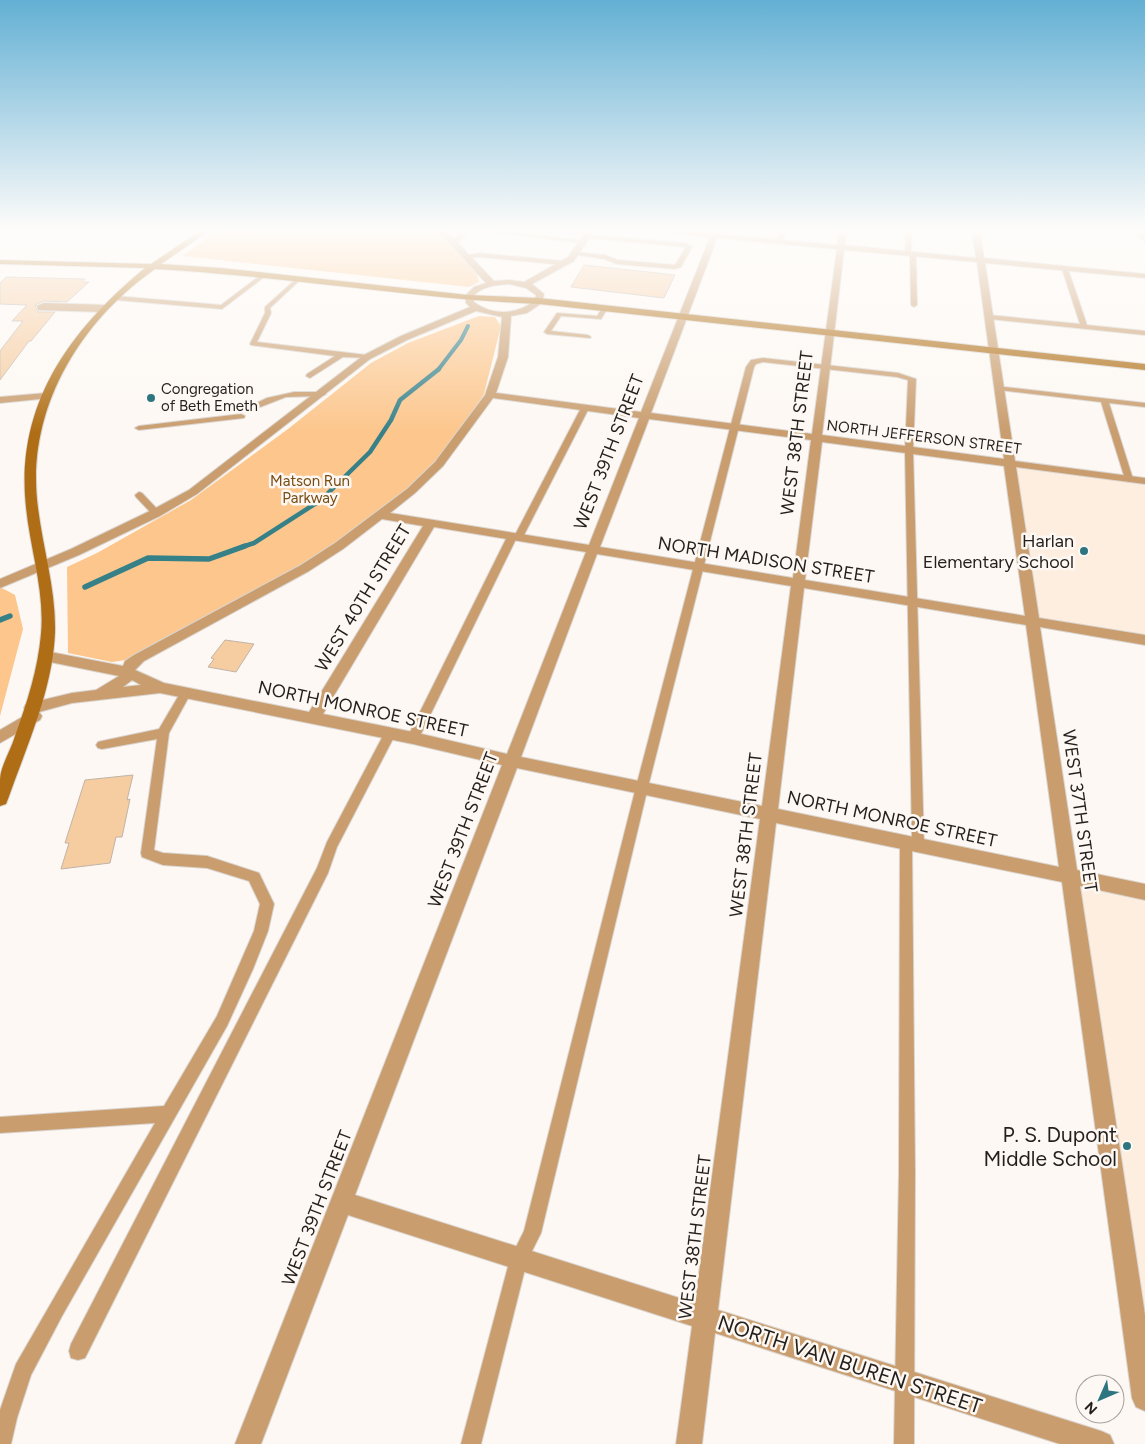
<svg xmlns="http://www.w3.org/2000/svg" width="1145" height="1444" font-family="Figtree,sans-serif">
<rect width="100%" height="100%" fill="#fdf8f3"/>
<path fill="#fdeedf" d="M1010 464 1145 481V640L1033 621Z
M1070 876 1145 892V1399Z"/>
<path fill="#fcc68c" d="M217 231H433C448 243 476 263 479 282L469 287 182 256Z
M479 316 495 317 501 326 484 394 453 445 423 479 349 539 139 658 112 662 68 653 67 567 97 553 191 500 288 429 371 363 408 343Z
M0 587 15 595 23 629 0 716Z"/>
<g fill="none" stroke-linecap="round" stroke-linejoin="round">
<path stroke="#368088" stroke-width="4" d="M438 370 461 340 468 326"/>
<path stroke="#368088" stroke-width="4.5" d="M242 547 254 543 321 500 370 452 391 420 400 400 439 369"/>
<path stroke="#368088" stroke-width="5.5" d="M85 587 148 558 209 559 245 546
M0 620 10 616"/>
</g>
<path fill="#f6cca1" stroke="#c0b4a8" d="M584 265 675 275 664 298 571 287Z
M6 277 85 279 83 282H89L67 302 44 301 35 305 38 312H55L31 341H29L0 380V351L23 321H12L27 305 0 304V283Z
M225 640 254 644 236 672 208 667 214 659 211 658Z
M133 775 127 800 130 799 122 837H116L110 863 61 869 69 843H65L85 780Z"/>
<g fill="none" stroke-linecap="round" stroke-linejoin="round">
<g stroke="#dad5d0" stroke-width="2">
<path id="lane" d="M479 231H500L587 241 584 243Z
M563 231H589L592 233 590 235 686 243 692 247 681 267 675 269 617 264 604 259 572 254 575 252 605 255 618 260 675 265 686 247 587 238 584 236 586 234Z
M779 231H785L783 242 780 244 777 242Z
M906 231H912L911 253 916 254 917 305 914 307 911 305 910 255 905 254Z
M479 253 564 261 567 263 564 265 479 257 466 258 463 256Z
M1065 267 1068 269 1087 325 1145 331V335L989 319 986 317 989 315 1080 324 1062 269Z
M262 274 267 275 222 309 116 300 113 298 116 296 221 305Z
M298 277 300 278V280L270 308 271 313 257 342 367 355 371 357 369 358 343 357 310 378 306 376 307 374 335 356 251 345 250 344 265 313V307Z
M44 303 106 305 109 307 103 312 38 310 37 306Z
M605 306 608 308 601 319 561 316 551 331 588 335 591 337 590 338 547 334 544 332 557 313 597 316 603 307Z
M763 358 898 373 916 379 913 450 924 845 922 849 918 850 912 846 915 1172 914 1444H894L899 1172 900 842 902 838 906 837 912 841 905 450 908 380 897 377 763 362 756 364 754 367 648 787 541 1233 527 1261 481 1444H461L510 1259 524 1231 636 787 746 367 751 360Z
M996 386 1145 403V407L1109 403 1133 479 1129 482 1125 479 1101 402 999 390H996Z
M294 392H322L326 394 322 396 286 397 255 409 248 407 267 398Z
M582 406 589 408 523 537 521 539H516L419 738 417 741H409L407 738 507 537 509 535H515Z
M241 414 245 416 244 418 139 430 135 428 139 426Z
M139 492 142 493 159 511V515H153L136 497 135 495Z
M186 689 191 693 169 733 154 850 163 853 207 856 259 873 274 904 268 931 253 969 227 1026 62 1316 31 1375 17 1418 11 1444H0V1410L16 1364 155 1123 0 1133V1117L164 1106 217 1016 254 931 260 904 249 881 207 868 163 865 142 857 141 853 157 739 102 749 98 748 96 745 98 742 102 741 159 729 182 690Z
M389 731 393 732 395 735 337 847 328 873 85 1358 78 1360 71 1358 69 1351 71 1344 317 868 327 842 385 732Z"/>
</g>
<g stroke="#dad5d0" stroke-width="2">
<path id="street" d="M435 231H444L454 239 461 231H469L458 243 494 281 509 280 524 282 568 257 586 231H594L574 261 532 284 544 294 542 303 527 313 511 316 508 357 496 393 641 412 710 237 668 233 664 231 712 233V231H720L719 234 837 245 839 231H847L845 245 976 258 972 231H980L984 258 1145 274V278L985 263 1015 461 1145 478V484L1016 467 1039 618 1145 635V645L1040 627 1077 870 1145 884V900L1080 886 1145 1315V1411L1136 1407 1132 1398 1062 882 776 823 718 1310 1101 1431 1110 1435 1114 1444H1060L715 1333 702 1444H676L692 1326 348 1215 261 1444H235L502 765 413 744 160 693 72 703 39 712 42 716 40 720 0 743V730L29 713 24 708 26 704 72 693 96 690 119 676 45 661 40 659 38 656 40 653 45 651 123 666 125 661 134 655 301 565 335 543 407 489 435 462 485 395 498 357 502 317 476 311 407 340 370 359 197 494 160 516 79 555 0 588V579L71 549 152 510 189 490 364 355 401 336 470 307 466 303 465 296 474 287 486 283 451 245ZM717 238 837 249 812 434 651 413ZM844 250 977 262 1004 459 822 435ZM509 284 526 288 536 295 535 300C518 315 492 316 474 302L473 296C483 286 496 285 509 284ZM493 398 639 418 589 545 390 513 415 493 443 466ZM649 419 811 440 793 578 600 547ZM822 442 1004 466 1025 616 805 580ZM382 519 423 526 309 712 164 683 135 670 144 661 309 571 343 549ZM434 527 586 552 507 754 413 732 323 714ZM597 554 791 586 762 806 521 757ZM804 588 1026 625 1059 867 778 809ZM132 680 141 685 123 687ZM517 768 760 819 695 1303 355 1195Z
M1132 231H1140L1145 236V242Z
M46 393 50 394V398L0 403V397Z"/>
</g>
<g stroke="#dad5d0" stroke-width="2">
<path id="secondary" d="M200 231H209L161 264 221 268 468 295 539 298 1145 364V370L539 304C410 298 283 276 155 269 78 323 25 412 38 508 43 549 56 590 55 632 53 689 27 745 8 799L6 804 0 806C0 797 0 788 0 779 1 765 11 750 15 736 27 703 38 669 41 634 45 591 30 549 26 507 15 404 70 330 145 268L0 264V260L151 264Z"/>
</g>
<use href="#lane" fill="#c99d6e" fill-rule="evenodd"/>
<use href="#street" fill="#c99d6e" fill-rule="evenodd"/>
<use href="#secondary" fill="#af6e15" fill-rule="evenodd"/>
</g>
<linearGradient id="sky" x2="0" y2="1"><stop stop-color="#63b0d4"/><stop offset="0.53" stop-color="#fefcfa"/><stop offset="1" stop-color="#fefcfa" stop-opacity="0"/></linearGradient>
<rect width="1145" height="433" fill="url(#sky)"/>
<g fill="#2e767f" stroke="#fdf8f3" stroke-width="2">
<circle cx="151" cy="398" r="5"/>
<circle cx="1084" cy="551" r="5"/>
<circle cx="1127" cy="1146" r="5"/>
</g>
<g text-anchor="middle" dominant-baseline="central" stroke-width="5" stroke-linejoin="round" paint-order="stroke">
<g font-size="15" fill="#241f1b" stroke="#fdf8f3" text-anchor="start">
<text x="161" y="389">Congregation<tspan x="161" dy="17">of Beth Emeth</tspan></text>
</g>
<g font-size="15" fill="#241f1b" stroke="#fdf8f3">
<text transform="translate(924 437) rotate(7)">NORTH JEFFERSON STREET</text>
</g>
<g font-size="15" fill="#794c13" stroke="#fdf8f3">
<text x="310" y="481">Matson Run<tspan x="310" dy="17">Parkway</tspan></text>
</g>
<g font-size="18" fill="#241f1b" stroke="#fdf8f3">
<text transform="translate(797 433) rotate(-83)">WEST 38TH STREET</text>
<text transform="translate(609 452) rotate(-69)">WEST 39TH STREET</text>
<text transform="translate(766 560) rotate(9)">NORTH MADISON STREET</text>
<text transform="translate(363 598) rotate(-59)">WEST 40TH STREET</text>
<text transform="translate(363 709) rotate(12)">NORTH MONROE STREET</text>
<text transform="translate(1080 811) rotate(82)">WEST 37TH STREET</text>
<text transform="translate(892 819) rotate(12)">NORTH MONROE STREET</text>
<text transform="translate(463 830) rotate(-69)">WEST 39TH STREET</text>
<text transform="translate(746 835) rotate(-83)">WEST 38TH STREET</text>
<text transform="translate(317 1208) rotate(-69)">WEST 39TH STREET</text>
<text transform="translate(695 1237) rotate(-83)">WEST 38TH STREET</text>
</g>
<g font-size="18" fill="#241f1b" stroke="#fdf8f3" text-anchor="end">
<text x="1074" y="541">Harlan<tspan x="1074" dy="21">Elementary School</tspan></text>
</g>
<g font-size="21" fill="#241f1b" stroke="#fdf8f3" text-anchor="end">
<text x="1117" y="1134">P. S. Dupont<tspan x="1117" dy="24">Middle School</tspan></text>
</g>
<g font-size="21" fill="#241f1b" stroke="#fdf8f3">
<text transform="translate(850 1364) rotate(18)">NORTH VAN BUREN STREET</text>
</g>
</g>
<g transform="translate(1100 1399) rotate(225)"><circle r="24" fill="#fdf8f3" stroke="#a6a19d"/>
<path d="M0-4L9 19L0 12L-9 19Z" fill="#2e767f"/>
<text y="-8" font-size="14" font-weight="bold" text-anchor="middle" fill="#241f1b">N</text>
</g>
</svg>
